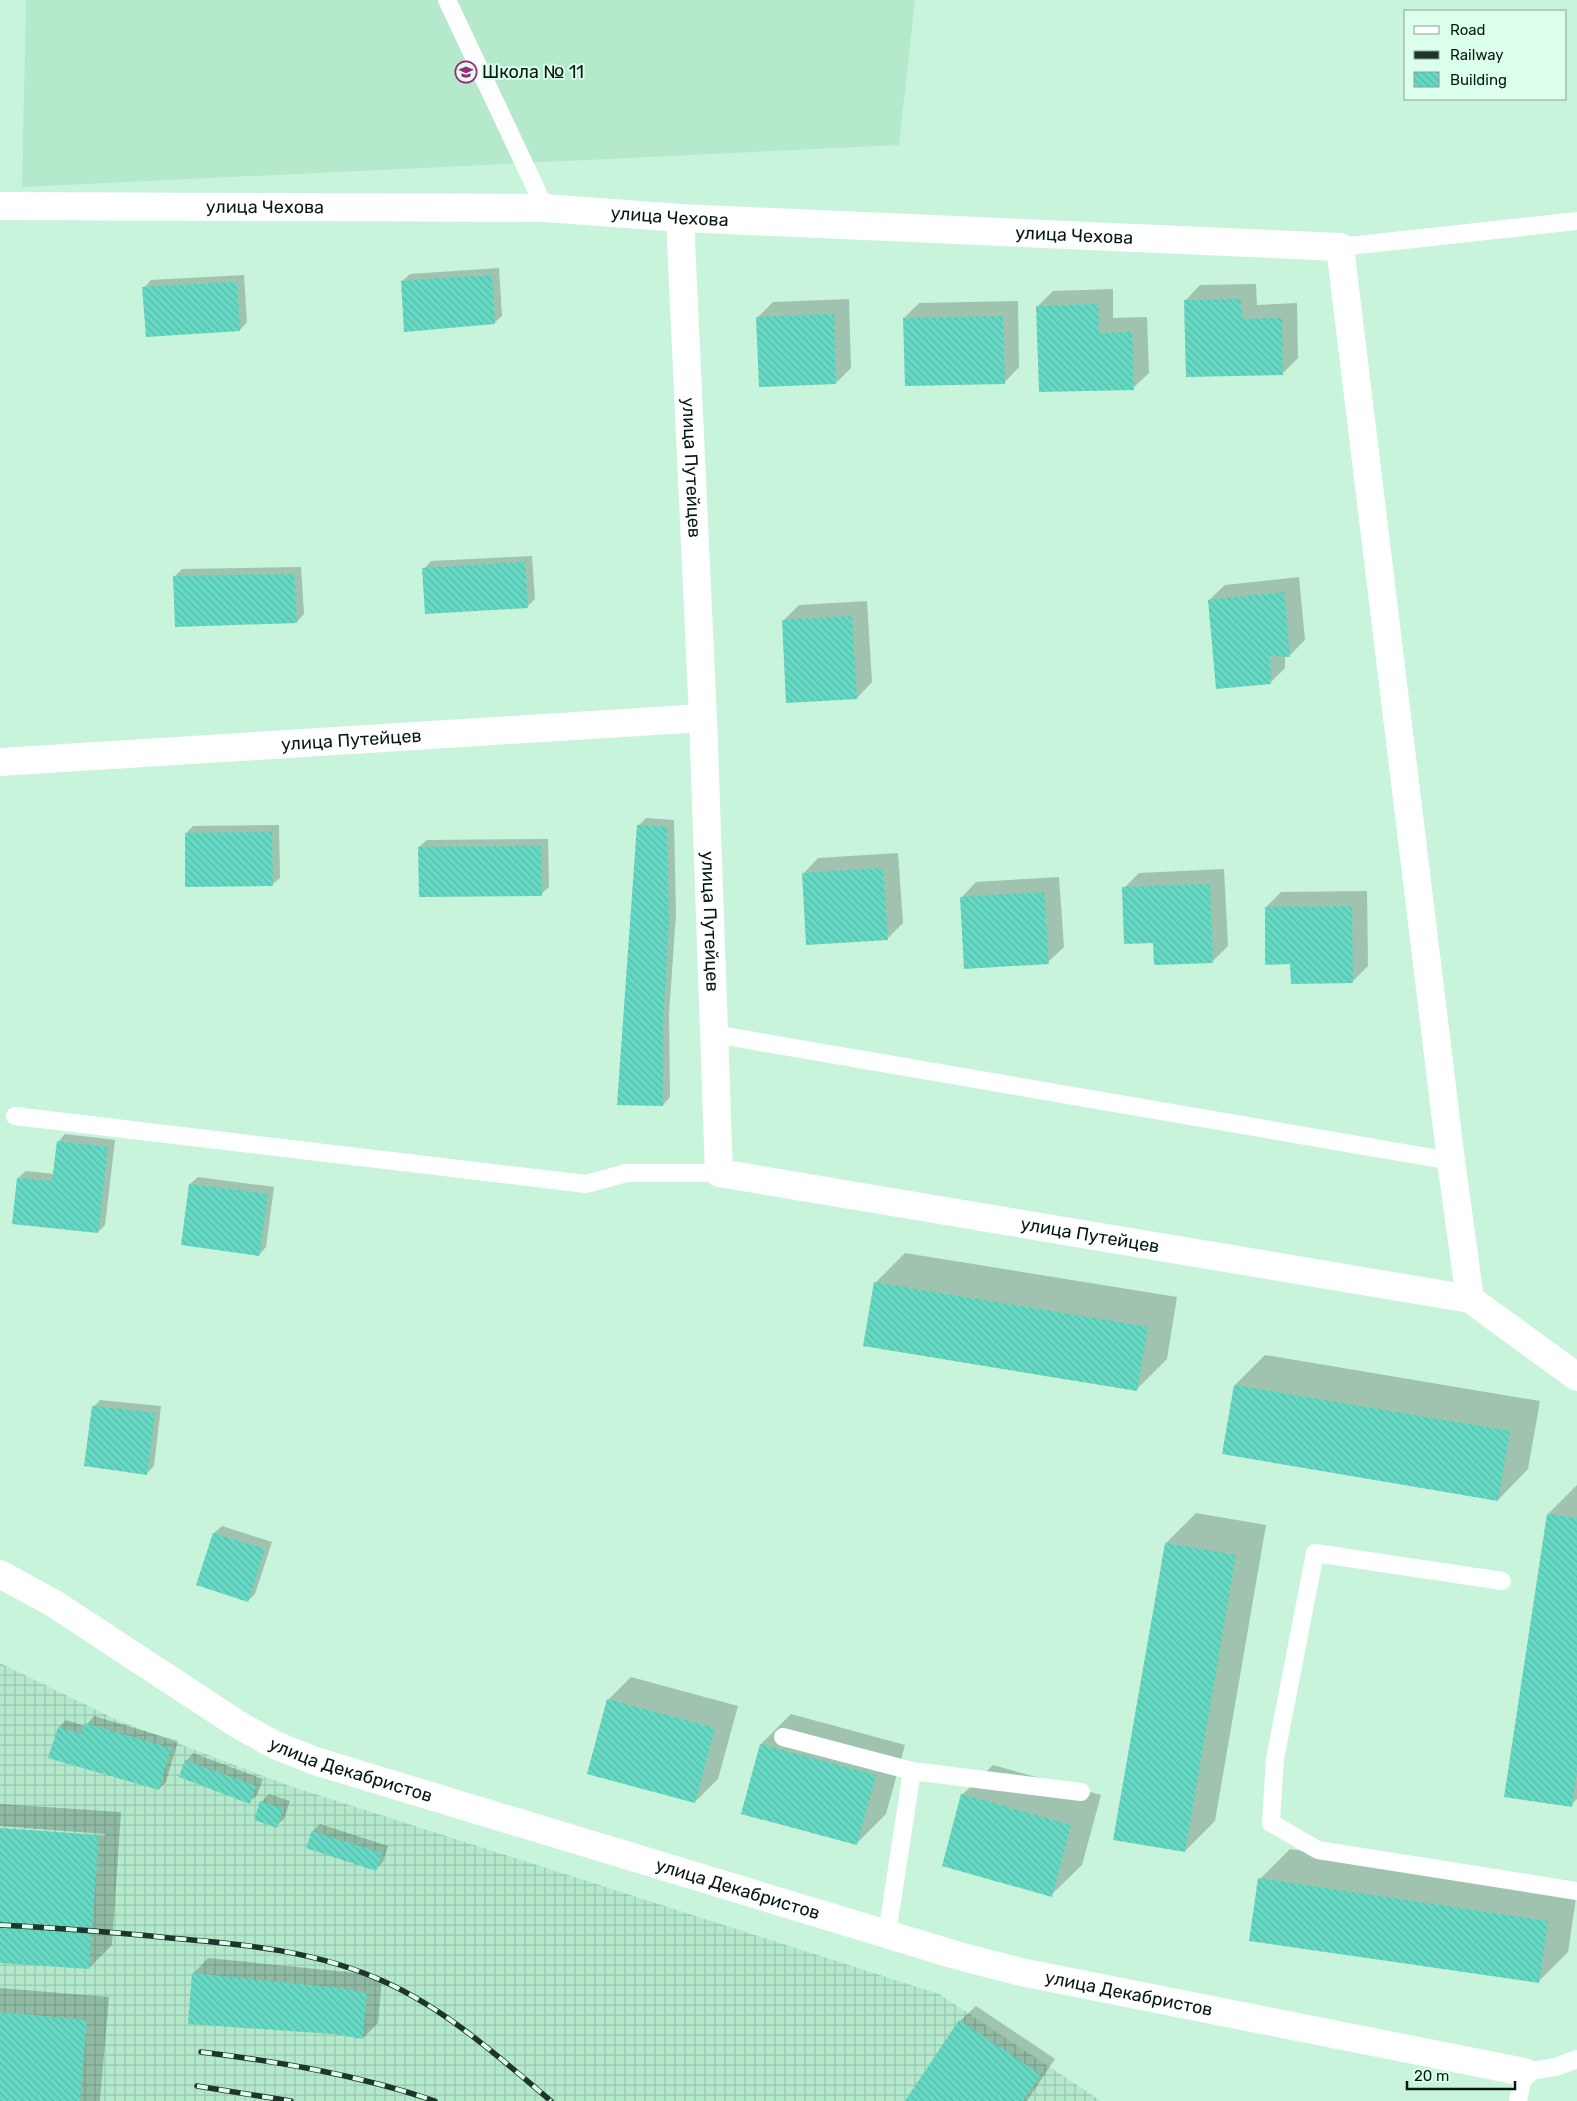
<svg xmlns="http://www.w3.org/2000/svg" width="1577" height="2101" font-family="Rubik,sans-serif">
<defs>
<pattern id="industrial-grid" width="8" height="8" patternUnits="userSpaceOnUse" patternTransform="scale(1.25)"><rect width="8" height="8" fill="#b4e9cc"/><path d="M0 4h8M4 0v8" fill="none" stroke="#99c7ae"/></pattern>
<pattern id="building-back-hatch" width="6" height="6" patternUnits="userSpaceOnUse" patternTransform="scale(1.25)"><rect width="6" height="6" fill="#66d9c5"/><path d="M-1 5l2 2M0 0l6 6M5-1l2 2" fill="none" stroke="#57baa8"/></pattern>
</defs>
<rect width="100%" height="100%" fill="#c7f4db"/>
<path fill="#b4e9cc" d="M26 0H915L899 145 22 187Z"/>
<path fill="url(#industrial-grid)" d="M0 1663 117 1720 287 1785 939 1994 1101 2101H0Z"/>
<path fill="#0003" d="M499 268 502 316 494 323 402 281 410 274Z
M244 275 247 322 240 330 144 288 151 280Z
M1256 284 1257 305 1297 303 1298 358 1283 373 1185 301 1200 285Z
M1113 289V318L1147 317 1149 373 1133 388 1038 306 1053 291Z
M849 299 851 368 836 383 757 318 773 302Z
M1018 301 1019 367 1004 383 904 318 919 303Z
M532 556 535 599 527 607 424 569 431 561Z
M301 567 304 614 297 622 174 577 182 569Z
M1299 577 1305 640 1290 655H1285V668L1270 683 1209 600 1225 585Z
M867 601 872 682 857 698 783 621 799 605Z
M646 818 674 820 676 915 669 1014 670 1097 663 1105 639 825Z
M279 825 280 878 272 885 186 833 193 826Z
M548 839 549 887 541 894 419 847 427 840Z
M898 853 903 923 887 939 803 874 818 858Z
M1224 869 1228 946 1212 962 1154 942 1124 888 1139 873Z
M1059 877 1064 947 1048 962 961 898 976 882Z
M1367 891 1368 966 1352 982 1291 963 1266 907 1281 892Z
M65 1134 115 1140 105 1225 98 1232 18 1178 26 1171 54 1174 58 1142Z
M198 1177 274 1187 266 1247 259 1255 190 1184Z
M905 1253 1177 1297 1167 1359 1137 1389 875 1283Z
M1265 1355 1540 1401 1528 1469 1498 1500 1235 1385Z
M100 1400 161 1406 154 1466 147 1473 93 1407Z
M1577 1485V1799L1571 1805 1548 1514Z
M1196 1513 1266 1525 1215 1821 1185 1851 1166 1543Z
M222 1526 272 1542 255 1594 248 1601 198 1584 214 1533Z
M631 1677 738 1706 718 1779 695 1802 608 1700Z
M791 1714 905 1745 886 1814 856 1844 742 1813 761 1744Z
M94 1716 178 1741 166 1782 159 1789 59 1727 66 1720 85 1726Z
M193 1753 263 1779 257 1795 249 1802 186 1761Z
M993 1765 1101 1795 1082 1865 1051 1895 962 1795Z
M269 1794 290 1801 284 1819 276 1826 261 1802Z
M0 1804 121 1812 112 1945 89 1968 0 1962V1829L105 1836V1834L0 1826Z
M320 1824 388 1846 383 1862 375 1870 308 1847 313 1831Z
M1290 1849 1577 1891 1568 1952 1538 1982 1260 1879Z
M208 1958 357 1973 382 1978 378 2023 363 2038 193 1974Z
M0 1988 109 1997 100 2101H0Z
M976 2006 1055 2059 1027 2101H906L960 2021Z"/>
<path fill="url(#building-back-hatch)" d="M492 275 495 324 404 332 401 281Z
M237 282 240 331 146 337 142 287Z
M1241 299 1242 319 1282 318 1283 375 1186 377 1184 300Z
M1098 304 1099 333 1132 332 1134 390 1039 392 1036 306Z
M834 314 836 384 759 387 756 317Z
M1003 316 1005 384 905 386 903 318Z
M525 562 528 608 425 614 422 568Z
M294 574 297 623 175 627 173 576Z
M1284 592 1290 657 1270 656 1271 684 1216 689 1208 600Z
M852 616 857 699 786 703 782 620Z
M637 825 667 827 669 923 663 1022V1106L617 1105Z
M272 832 273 886 185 887V833Z
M541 846 542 896 419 897 418 847Z
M883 868 888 940 806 945 802 873Z
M1210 884 1213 963 1154 965 1153 943 1124 944 1122 887Z
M1044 892 1049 964 964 969 960 897Z
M1352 906 1353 983 1291 984 1290 964 1265 965V907Z
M57 1141 108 1147 98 1233 12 1224 17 1178 52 1181Z
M189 1184 268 1194 259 1256 181 1245Z
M874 1282 1148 1327 1137 1391 863 1346Z
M1234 1385 1510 1431 1498 1501 1222 1454Z
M92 1406 155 1413 147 1475 84 1466Z
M1547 1514 1577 1518V1770L1572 1807 1504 1797Z
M213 1533 265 1549 248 1602 196 1585Z
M1165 1543 1236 1555 1185 1852 1113 1840Z
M607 1699 715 1728 695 1803 587 1774Z
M85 1723 171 1748 159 1790 48 1758 58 1727 81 1734Z
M760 1744 876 1775 857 1845 741 1814Z
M185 1760 256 1786 250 1804 179 1777Z
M961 1794 1071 1825 1052 1897 942 1866Z
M260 1801 283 1809 277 1828 254 1820Z
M0 1828 99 1835 89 1969 0 1963Z
M312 1831 382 1853 376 1871 306 1848Z
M1258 1878 1548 1921 1539 1983 1249 1941Z
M192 1973 341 1988 367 1993 363 2039 333 2034 188 2024Z
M0 2012 87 2020 80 2101H0Z
M959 2020 1041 2075 1023 2101H905Z"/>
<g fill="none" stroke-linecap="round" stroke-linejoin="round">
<path stroke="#fff" stroke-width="18" d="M447 0 545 208
M1340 247 1577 221
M714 1034 1451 1161
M15 1116 586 1184 627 1173H719
M1502 1581 1315 1553 1275 1759 1271 1823 1318 1850 1577 1891
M783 1737 912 1771 1081 1792
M887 1934 912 1771
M1518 2101 1524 2072 1556 2067 1577 2059"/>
<g stroke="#fff" stroke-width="28">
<path id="s1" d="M0 206 545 208 680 218 1340 247 1451 1161 1470 1299"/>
<path id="s2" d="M680 218 703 718 719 1173 1470 1299 1577 1377"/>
<path id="s3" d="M0 762 703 718"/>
<path id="s4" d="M0 1574 53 1603 242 1727 275 1745 315 1761 959 1956 1021 1972 1524 2072"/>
</g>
<g stroke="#1f342a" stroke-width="5.5">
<path id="rail" d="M0 1925C57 1928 114 1932 170 1938 243 1944 318 1951 385 1982 447 2010 500 2058 551 2101
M201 2052C280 2062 359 2075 435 2101
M197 2086 291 2101"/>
</g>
<use href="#rail" stroke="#dbffea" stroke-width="4" stroke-dasharray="11" stroke-linecap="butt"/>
</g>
<defs>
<g id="school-ring" transform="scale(1.125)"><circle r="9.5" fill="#dbffea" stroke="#9e267f" stroke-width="1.5"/><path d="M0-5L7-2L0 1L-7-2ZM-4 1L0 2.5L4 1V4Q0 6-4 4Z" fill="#9e267f"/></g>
</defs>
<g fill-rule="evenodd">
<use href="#school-ring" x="466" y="72"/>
</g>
<g text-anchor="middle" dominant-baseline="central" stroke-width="4" stroke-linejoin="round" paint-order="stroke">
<g font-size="18" fill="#081911" stroke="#dbffea" text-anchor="start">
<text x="482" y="72">Школа № 11</text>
</g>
<g font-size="18" fill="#081911" stroke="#dbffea">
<text stroke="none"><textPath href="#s1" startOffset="265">улица Чехова</textPath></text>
<text stroke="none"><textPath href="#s1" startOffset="670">улица Чехова</textPath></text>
<text stroke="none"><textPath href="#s1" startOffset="1075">улица Чехова</textPath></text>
<text stroke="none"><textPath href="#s2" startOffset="250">улица Путейцев</textPath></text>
<text stroke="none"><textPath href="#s3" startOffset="352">улица Путейцев</textPath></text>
<text stroke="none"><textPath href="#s2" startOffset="704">улица Путейцев</textPath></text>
<text stroke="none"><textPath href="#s2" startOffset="1332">улица Путейцев</textPath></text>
<text stroke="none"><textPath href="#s4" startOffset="404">улица Декабристов</textPath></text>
<text stroke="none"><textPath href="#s4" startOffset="809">улица Декабристов</textPath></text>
<text stroke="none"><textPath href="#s4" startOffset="1214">улица Декабристов</textPath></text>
</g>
</g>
<rect x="1404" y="10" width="162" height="90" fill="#dbffea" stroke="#87a393"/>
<rect x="1414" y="26" width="25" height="8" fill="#ffffff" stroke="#87a393"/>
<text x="1450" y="35" font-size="15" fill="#081911">Road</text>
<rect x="1414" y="51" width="25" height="8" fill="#1f342a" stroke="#87a393"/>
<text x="1450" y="60" font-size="15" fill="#081911">Railway</text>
<rect x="1414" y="72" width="25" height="15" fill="url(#building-back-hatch)" stroke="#87a393"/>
<text x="1450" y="85" font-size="15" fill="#081911">Building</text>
<path d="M1407 2081v8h108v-8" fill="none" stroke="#081911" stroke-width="2.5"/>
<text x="1414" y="2081" font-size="15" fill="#081911" stroke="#dbffea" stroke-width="4" paint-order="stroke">20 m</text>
</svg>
